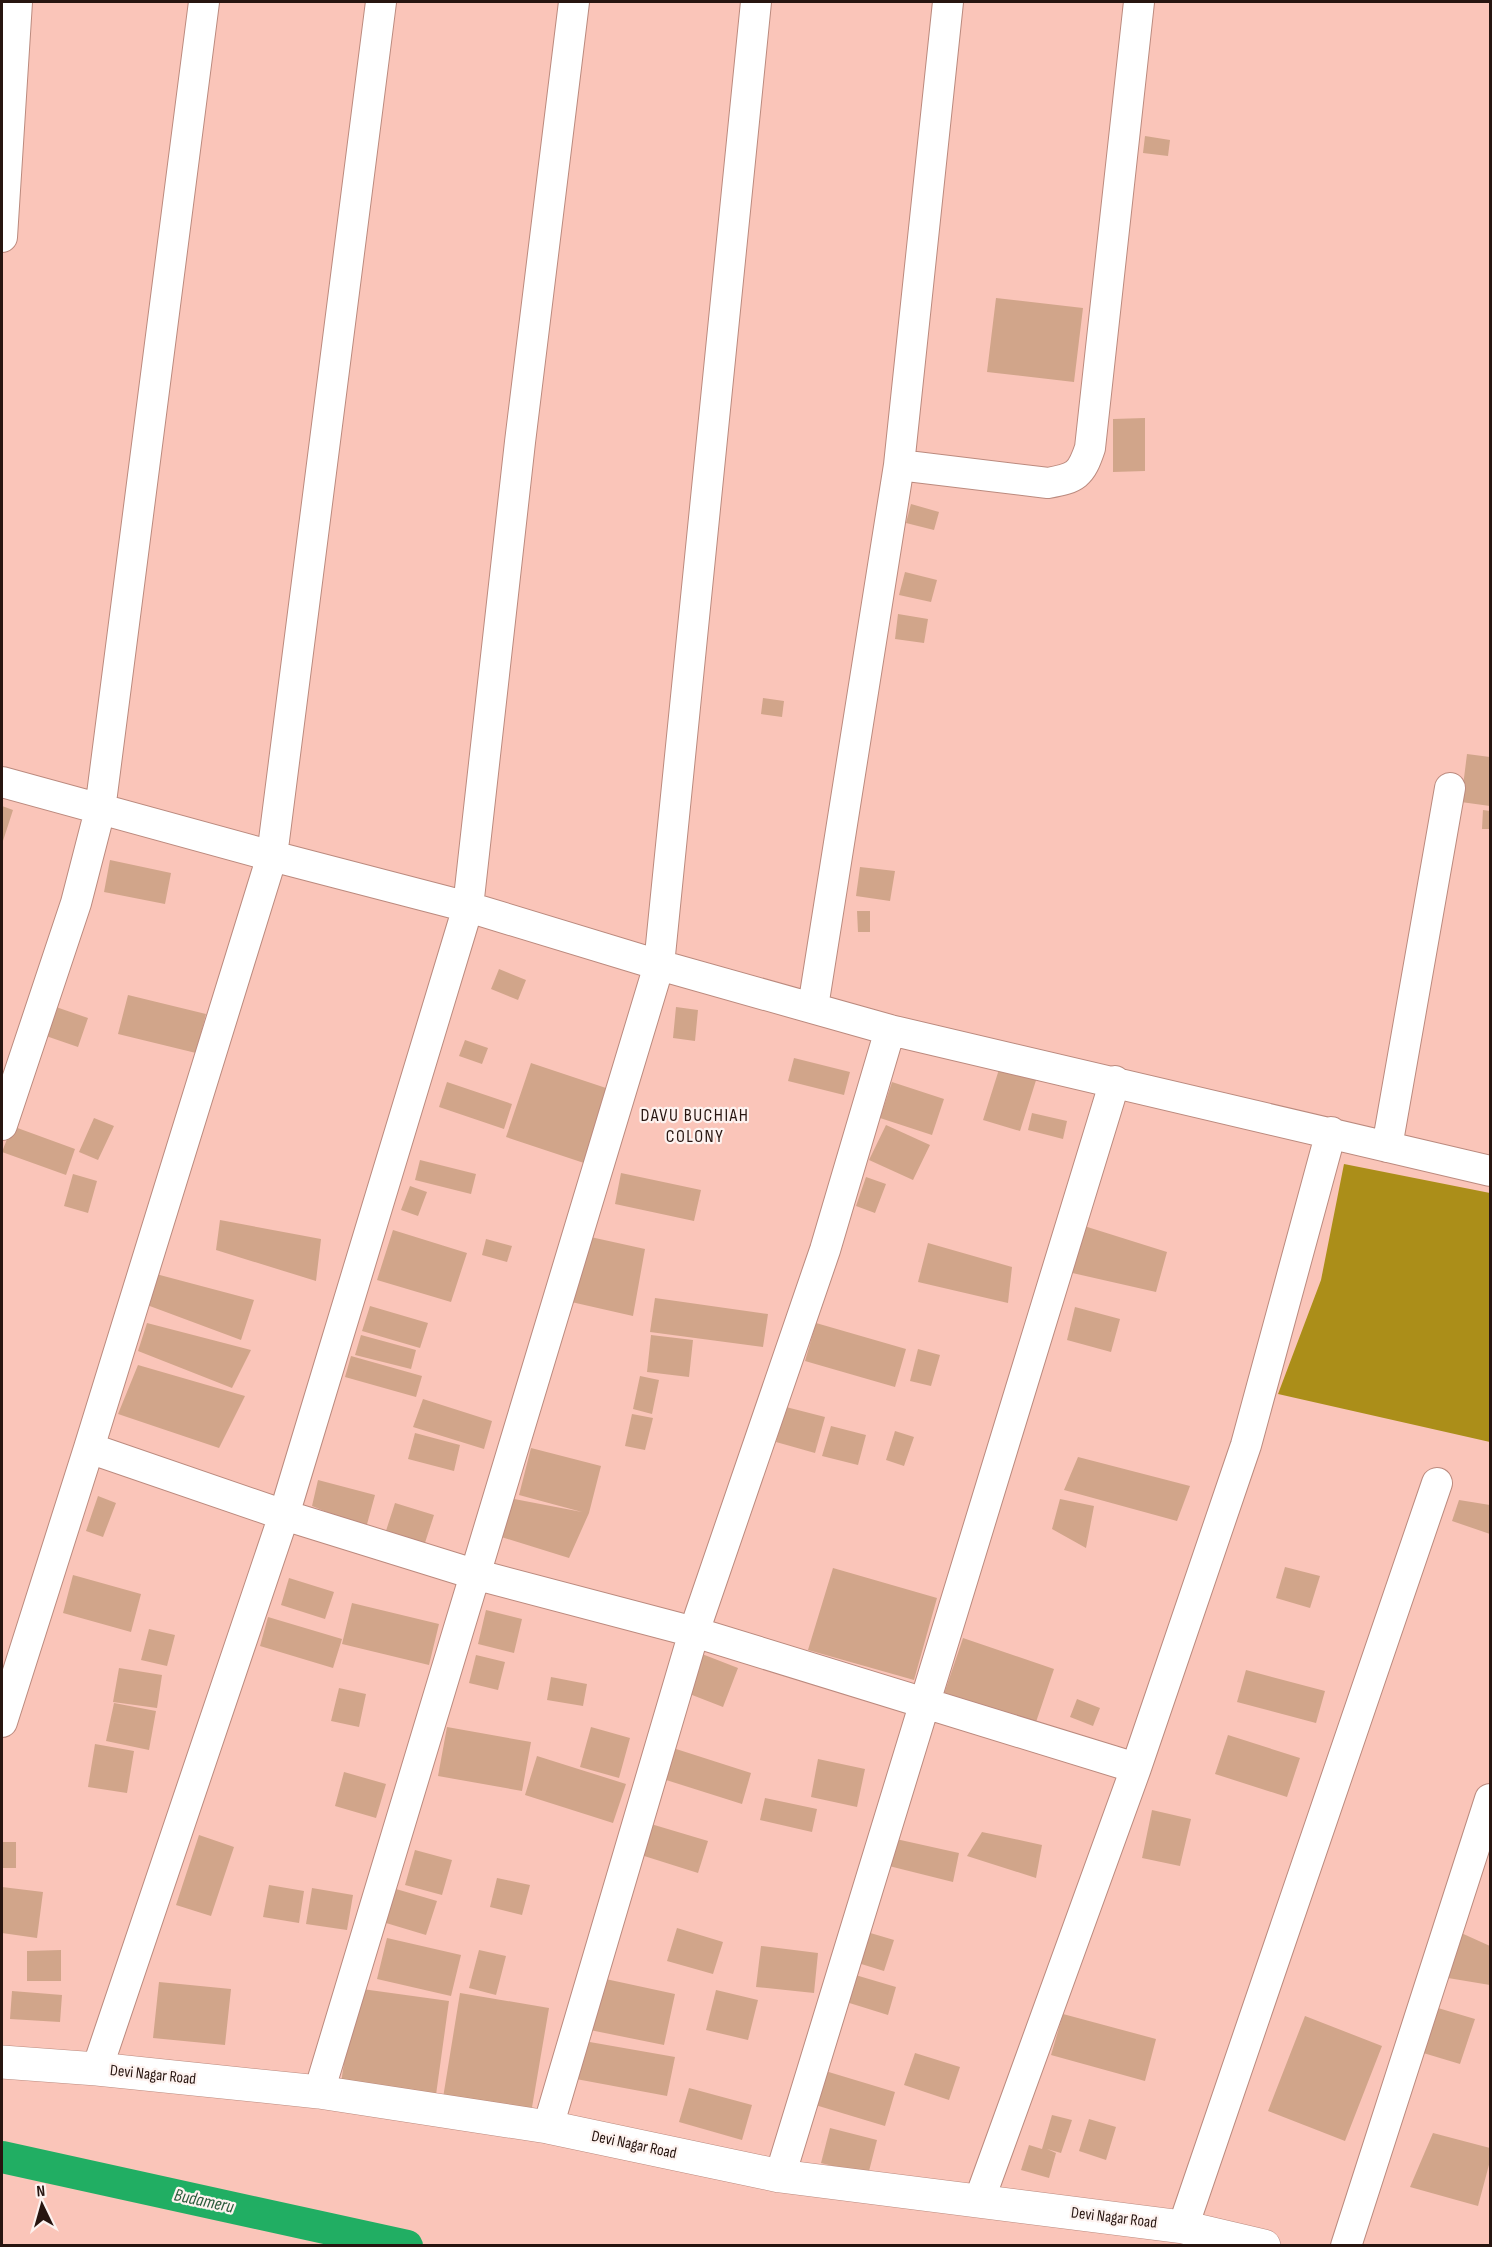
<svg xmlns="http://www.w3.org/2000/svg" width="1492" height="2247" font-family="'Sofia Sans Condensed',sans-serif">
<rect width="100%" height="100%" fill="#fac5b9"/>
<path fill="#ab8e19" d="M1344 1164 1490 1193V1442L1278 1394 1321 1280Z"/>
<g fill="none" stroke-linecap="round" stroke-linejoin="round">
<path stroke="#21ae63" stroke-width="32" d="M2 2157 407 2246"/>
</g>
<path fill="#d1a58a" d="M1145 136 1170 140 1168 156 1143 153Z
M996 298 1083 308 1074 382 987 372Z
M1145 418V471L1113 472V419Z
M911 504 939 512 934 530 906 523Z
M905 572 937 580 931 602 899 595Z
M898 614 928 619 924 643 895 639Z
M763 698 784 701 782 717 761 714Z
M1467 754 1490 757V806L1461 802Z
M2 806 13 810 2 844Z
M1483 810 1490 811V829H1482Z
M110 860 171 873 165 904 104 892Z
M860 867 895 871 890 901 856 896Z
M857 911H870V932H858Z
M499 969 526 980 518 1000 491 989Z
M128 995 206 1014 196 1053 118 1034Z
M56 1007 88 1018 78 1047 46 1036Z
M676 1007 698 1010 695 1041 673 1038Z
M465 1040 488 1048 482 1064 459 1056Z
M794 1058 850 1072 844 1095 788 1081Z
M531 1063 615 1091 590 1165 506 1137Z
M1001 1063 1038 1074 1020 1131 983 1120Z
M447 1082 512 1104 504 1129 439 1107Z
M892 1082 944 1099 932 1135 880 1118Z
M1032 1113 1067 1121 1063 1139 1028 1130Z
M94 1118 114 1126 98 1160 79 1152Z
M886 1125 930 1145 913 1180 869 1160Z
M12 1126 75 1149 66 1175 2 1152Z
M420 1160 476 1174 471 1194 415 1180Z
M621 1173 701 1190 694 1221 615 1204Z
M73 1174 97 1181 88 1213 64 1206Z
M866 1177 886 1184 875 1213 856 1206Z
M410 1186 427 1192 418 1216 401 1210Z
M220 1220 321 1239 316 1281 216 1250Z
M1081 1225 1167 1252 1156 1292 1068 1272Z
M393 1230 467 1253 451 1302 377 1280Z
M586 1236 645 1249 633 1316 567 1301Z
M486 1239 512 1246 507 1262 482 1255Z
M928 1243 1012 1267 1008 1303 918 1282Z
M156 1274 254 1300 241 1340 147 1305Z
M655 1298 768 1314 763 1347 650 1332Z
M370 1306 428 1323 420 1348 362 1331Z
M1075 1307 1120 1319 1111 1352 1067 1340Z
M147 1323 251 1350 232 1388 138 1351Z
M816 1323 906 1349 895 1387 805 1361Z
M361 1335 416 1350 411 1369 355 1355Z
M651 1335 693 1340 689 1377 647 1372Z
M918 1349 940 1355 931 1386 910 1381Z
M351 1356 422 1376 416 1397 345 1377Z
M138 1365 245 1396 219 1448 118 1414Z
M640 1376 659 1380 652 1414 633 1409Z
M423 1399 492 1421 484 1449 413 1427Z
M786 1407 825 1417 815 1453 776 1442Z
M632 1414 653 1418 645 1450 625 1446Z
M831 1426 866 1435 858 1465 822 1456Z
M895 1431 914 1437 904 1466 886 1460Z
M415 1433 460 1445 454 1471 408 1459Z
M531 1448 601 1466 589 1513 569 1558 495 1535 509 1498 582 1512 519 1495Z
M1078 1457 1190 1486 1177 1521 1064 1490Z
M318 1480 375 1495 366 1528 312 1506Z
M98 1496 116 1503 103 1537 86 1531Z
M1060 1499 1094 1506 1086 1548 1052 1529Z
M1459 1500 1490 1505V1534L1452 1521Z
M395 1503 434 1515 423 1549 384 1537Z
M1285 1567 1320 1576 1310 1608 1276 1598Z
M833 1568 937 1598 914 1680 808 1650Z
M73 1575 141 1594 131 1632 63 1613Z
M289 1578 334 1592 325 1619 281 1605Z
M352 1603 439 1624 429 1665 342 1644Z
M486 1610 522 1619 514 1653 478 1644Z
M268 1617 342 1639 333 1668 260 1646Z
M149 1629 175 1635 167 1666 141 1660Z
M963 1638 1054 1669 1035 1725 944 1694Z
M702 1654 738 1668 723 1707 687 1693Z
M476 1655 505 1662 498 1690 469 1683Z
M119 1668 162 1675 157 1708 113 1702Z
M1246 1670 1325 1691 1316 1723 1237 1702Z
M551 1677 587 1684 583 1706 547 1700Z
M339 1688 366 1694 359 1727 331 1721Z
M1077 1699 1100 1708 1093 1726 1070 1717Z
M114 1703 156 1711 149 1750 106 1741Z
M447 1727 531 1742 522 1791 438 1776Z
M591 1727 630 1738 619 1778 580 1767Z
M1228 1735 1300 1758 1287 1797 1215 1774Z
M95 1744 134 1751 127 1793 88 1787Z
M673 1748 751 1773 742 1804 663 1779Z
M537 1756 626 1784 613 1823 525 1795Z
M818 1759 865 1769 857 1807 811 1797Z
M344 1772 386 1784 376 1818 335 1806Z
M765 1798 817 1809 812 1832 760 1820Z
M1152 1810 1191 1819 1180 1866 1142 1858Z
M651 1824 708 1841 698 1873 641 1855Z
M982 1832 1042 1845 1036 1878 967 1856Z
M199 1835 234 1847 211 1916 176 1905Z
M896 1839 959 1853 953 1882 877 1863Z
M2 1842H16V1868H2Z
M415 1850 452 1860 442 1895 405 1885Z
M497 1878 530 1885 522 1915 490 1907Z
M269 1885 304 1891 299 1923 263 1917Z
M2 1887 43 1892 37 1938 2 1933Z
M312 1888 353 1895 347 1930 306 1924Z
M396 1889 437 1901 426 1935 386 1923Z
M677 1928 723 1942 713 1974 667 1961Z
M867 1932 894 1940 884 1971 858 1963Z
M1459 1932 1490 1946V1985L1448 1978Z
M387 1938 461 1955 451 1996 377 1979Z
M761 1946 818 1953 814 1993 756 1987Z
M61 1950V1981H27V1951Z
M479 1950 506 1956 496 1995 469 1988Z
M852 1974 896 1987 888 2015 843 2001Z
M601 1978 675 1994 664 2045 590 2030Z
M159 1982 231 1989 225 2045 153 2038Z
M355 1988 449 2001 435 2102 340 2090Z
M716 1990 758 2000 748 2040 706 2030Z
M12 1991 62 1995 60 2022 10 2019Z
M460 1993 549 2008 530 2119 442 2104Z
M1438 2008 1475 2019 1460 2064 1420 2052Z
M1063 2014 1156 2039 1145 2081 1051 2055Z
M1305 2016 1382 2046 1345 2141 1268 2111Z
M584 2041 675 2057 667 2096 576 2079Z
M915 2053 960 2067 949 2100 904 2085Z
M822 2070 895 2092 885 2126 812 2104Z
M689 2088 752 2105 742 2140 679 2122Z
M1052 2115 1072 2120 1061 2153 1047 2149 1056 2153 1049 2178 1021 2170 1029 2145 1042 2149Z
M1089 2119 1116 2127 1106 2160 1079 2151Z
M830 2128 877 2140 868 2175 821 2163Z
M1433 2133 1490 2148V2161L1478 2206 1410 2187Z"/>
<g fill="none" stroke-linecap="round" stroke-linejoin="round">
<g stroke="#bb8a7e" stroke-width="32">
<path id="street" d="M2 237 17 2
M899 465 1048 483C1076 478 1081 475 1090 448L1139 2
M2 782 272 856 468 907 520 442 574 2
M813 1007 899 465 948 2
M2 1125 76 903 100 810 204 2
M1387 1147 1450 788
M89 1448 284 1515 474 1574 694 1632 1136 1768
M2 1722 89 1448 272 856 381 2
M97 2069 284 1515 468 907 659 965 890 1030 1490 1171
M319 2092 659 965 756 2
M548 2127 694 1632 825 1250 890 1030
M780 2176 1115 1081
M979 2201 1136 1768 1246 1445 1331 1132
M1183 2227 1437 1483
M1346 2246 1490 1799"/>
</g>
<g stroke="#bb8a7e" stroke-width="34">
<path id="secondary" d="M2 2062 97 2069 319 2092 548 2127 780 2176 1183 2227 1264 2246"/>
</g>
<use href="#street" stroke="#fff" stroke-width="30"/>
<use href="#secondary" stroke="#fff" stroke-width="33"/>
</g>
<g text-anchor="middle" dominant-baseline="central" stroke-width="4.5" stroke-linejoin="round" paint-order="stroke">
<g font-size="16" fill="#271510" stroke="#fdf2ef">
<text transform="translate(153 2075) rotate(6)">Devi Nagar Road</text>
<text transform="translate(634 2145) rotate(12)">Devi Nagar Road</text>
<text transform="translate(1114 2218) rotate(7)">Devi Nagar Road</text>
</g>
<g font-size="18" letter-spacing="1.5" fill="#271510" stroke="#fdf2ef">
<text x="695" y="1115">DAVU BUCHIAH<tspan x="695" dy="21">COLONY</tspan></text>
</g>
<g font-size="18" font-style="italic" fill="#2a5b3b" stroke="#fdf2ef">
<text transform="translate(204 2201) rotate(12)">Budameru</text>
</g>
</g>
<rect width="1492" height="2247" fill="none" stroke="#271510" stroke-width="6"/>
<g transform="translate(42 2205) rotate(355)" stroke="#fdf2ef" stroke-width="4.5" paint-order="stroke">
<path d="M0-4.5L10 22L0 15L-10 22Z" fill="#271510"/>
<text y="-9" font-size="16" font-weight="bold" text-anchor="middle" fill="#271510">N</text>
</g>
</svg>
